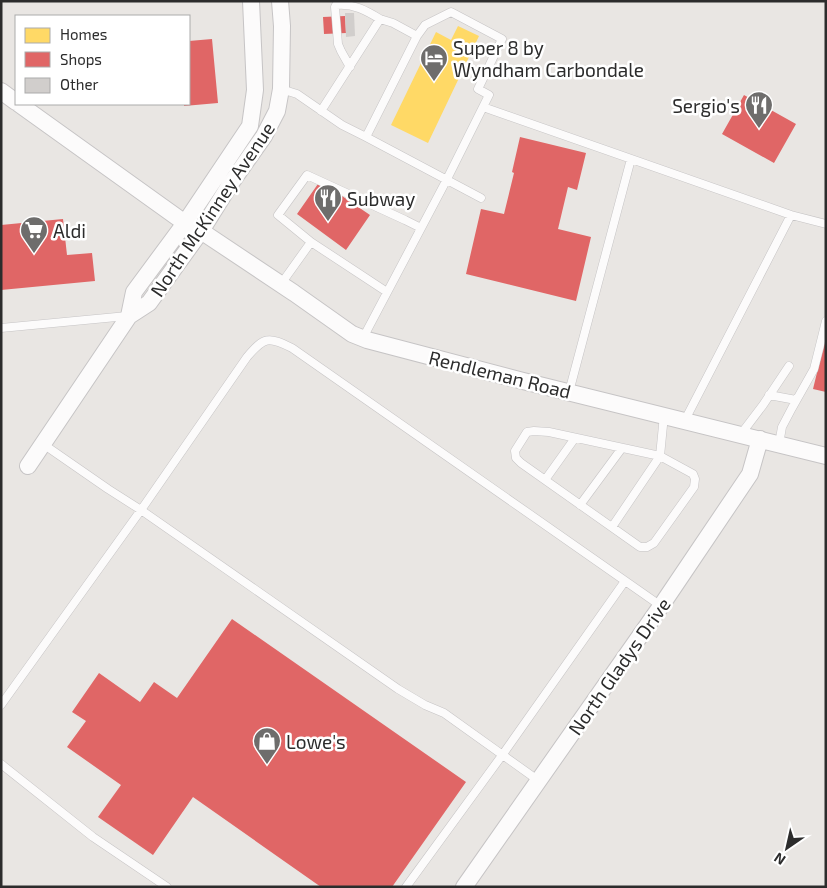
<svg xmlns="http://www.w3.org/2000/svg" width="827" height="888" font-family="'Exo 2',sans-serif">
<rect width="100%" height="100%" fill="#e9e6e3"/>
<path fill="#ffd966" d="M458 26 479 36 428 143 391 125 436 32 451 40Z"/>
<path fill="#e06666" d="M345 16 346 33 324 34 323 17Z
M212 39 218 103 184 106V104H189V41Z
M744 95 796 124 774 163 722 134Z
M520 137 586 153 577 190 568 187 558 229 591 237 576 301 466 274 481 209 504 214 514 173 512 172Z
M320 181 370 215 346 250 297 214Z
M63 219 67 255 92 253 95 281 1 290V225Z
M825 340H826V392L813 389Z
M232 619 466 782 392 887H321L193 797 153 855 98 817 121 785 67 747 86 721 72 712 99 673 140 702 154 682 177 698Z"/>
<path fill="#d1cecc" d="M345 13H354L355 36 346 37Z"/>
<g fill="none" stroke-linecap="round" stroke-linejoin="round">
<g stroke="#c6c4c5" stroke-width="9">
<path id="service" d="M350 67 341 51 338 44 335 7 336 5C353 3 367 11 380 19
M281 89 297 94 342 125 366 137 417 36 393 23 380 19 321 111
M483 107 791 215
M366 137 481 198
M311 242 387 292
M281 284 311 242 278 215 307 175 405 220 421 228
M1 328 127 316
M363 338 446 181 489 95 478 89 502 39 451 12 425 25 417 36
M569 392 631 159
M769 395 796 400
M685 420 791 215 826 224
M741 434 763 405 789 366
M43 444 108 489 141 510 398 689 425 705 444 713 539 781
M779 444 782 427 792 408 814 369 826 321
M545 480 575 438
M580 505 622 448
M612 527 660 456 549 432 534 431 527 432 515 451 516 458 521 463 640 547H647L654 543 694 487 695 479 693 474 660 456 664 415
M1 705 141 510 247 357C264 337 268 336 292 348L661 606
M1 764 93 837 167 887
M406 887 503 754 625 581"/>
</g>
<g stroke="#c6c4c5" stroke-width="18">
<path id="minor" d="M1 91 16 102
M19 104 185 223 201 231 294 293 352 334 367 340 523 381 826 456
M129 316 134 292 185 223 250 126 255 90 251 1
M28 466 129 316 149 303 201 231 231 183 264 136 277 111 281 89 282 26 280 1
M464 887 661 606 750 474 760 439"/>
</g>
<use href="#service" stroke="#fcfbfb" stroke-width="8"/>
<use href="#minor" stroke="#fcfbfb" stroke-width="16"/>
</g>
<defs>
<g id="hotel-pin" transform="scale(1.4375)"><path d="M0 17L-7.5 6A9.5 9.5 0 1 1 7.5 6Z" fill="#6e6d6c" stroke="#fff"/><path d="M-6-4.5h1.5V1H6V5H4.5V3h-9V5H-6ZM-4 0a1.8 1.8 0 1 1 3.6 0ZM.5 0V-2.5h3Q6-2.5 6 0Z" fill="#fff"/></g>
<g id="restaurant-pin" transform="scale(1.4375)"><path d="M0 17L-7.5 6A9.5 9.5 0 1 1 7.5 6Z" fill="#6e6d6c" stroke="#fff"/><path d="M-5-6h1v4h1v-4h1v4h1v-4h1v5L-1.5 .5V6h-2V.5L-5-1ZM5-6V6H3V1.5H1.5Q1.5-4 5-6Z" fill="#fff"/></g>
<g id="supermarket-pin" transform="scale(1.4375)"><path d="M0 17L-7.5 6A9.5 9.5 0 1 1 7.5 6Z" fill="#6e6d6c" stroke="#fff"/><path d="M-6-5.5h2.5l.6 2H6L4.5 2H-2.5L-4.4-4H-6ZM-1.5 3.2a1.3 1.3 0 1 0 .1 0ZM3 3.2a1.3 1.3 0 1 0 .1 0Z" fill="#fff"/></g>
<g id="shop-pin" transform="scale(1.4375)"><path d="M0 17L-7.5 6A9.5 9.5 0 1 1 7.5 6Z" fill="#6e6d6c" stroke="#fff"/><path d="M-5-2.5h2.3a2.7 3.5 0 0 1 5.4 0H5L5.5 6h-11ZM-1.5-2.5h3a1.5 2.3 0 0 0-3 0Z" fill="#fff"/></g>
</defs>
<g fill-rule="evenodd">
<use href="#hotel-pin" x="434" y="58"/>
<use href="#restaurant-pin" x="759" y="105"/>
<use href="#restaurant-pin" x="328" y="198"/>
<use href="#supermarket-pin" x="34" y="230"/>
<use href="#shop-pin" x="267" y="741"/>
</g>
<g text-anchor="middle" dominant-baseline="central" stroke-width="5" stroke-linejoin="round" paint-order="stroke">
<g font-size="19" fill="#2c2c2c" stroke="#fff" text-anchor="start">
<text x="453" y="47">Super 8 by<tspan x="453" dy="22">Wyndham Carbondale</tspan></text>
<text x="740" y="105" text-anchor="end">Sergio's</text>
<text x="347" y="198">Subway</text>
<text x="53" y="230">Aldi</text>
<text x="286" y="741">Lowe's</text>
</g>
<g font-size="19" fill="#2c2c2c" stroke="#fff">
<text transform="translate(212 209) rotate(-56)">North McKinney Avenue</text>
<text transform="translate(500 374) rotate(14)">Rendleman Road</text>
<text transform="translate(619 666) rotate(-55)">North Gladys Drive</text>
</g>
</g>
<rect width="827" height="888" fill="none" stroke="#2c2c2c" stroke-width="5"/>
<rect x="15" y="15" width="175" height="90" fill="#ffffff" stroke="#ababab"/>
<rect x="25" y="28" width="25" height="15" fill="#ffd966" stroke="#ababab"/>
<text x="60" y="40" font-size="15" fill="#2c2c2c">Homes</text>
<rect x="25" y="52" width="25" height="15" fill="#e06666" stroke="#ababab"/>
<text x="60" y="65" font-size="15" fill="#2c2c2c">Shops</text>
<rect x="25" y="78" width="25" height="15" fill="#d1cecc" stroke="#ababab"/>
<text x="60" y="90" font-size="15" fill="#2c2c2c">Other</text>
<g transform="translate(787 848) rotate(214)" stroke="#ffffff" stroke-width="4" paint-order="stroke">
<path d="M0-4L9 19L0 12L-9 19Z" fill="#2c2c2c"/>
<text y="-8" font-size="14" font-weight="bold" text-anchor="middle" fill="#2c2c2c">N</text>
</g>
</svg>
